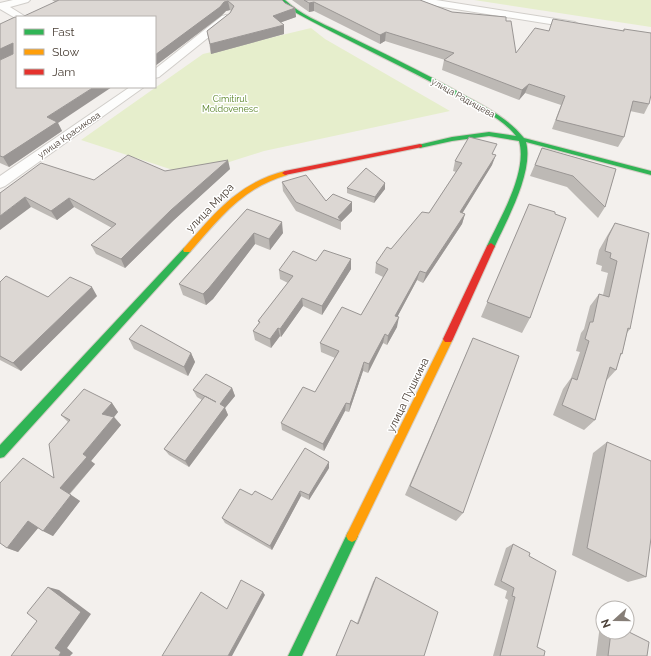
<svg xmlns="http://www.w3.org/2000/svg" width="651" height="656" font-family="Raleway,sans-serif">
<rect width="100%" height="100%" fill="#f3f0ed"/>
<path fill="#e6eecc" d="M474 0H651V27Z
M311 28 325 39 450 111 264 151 223 164 173 170 81 140 203 54Z"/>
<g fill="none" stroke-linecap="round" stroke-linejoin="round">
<g stroke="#d1ceca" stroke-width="2">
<path id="street" d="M13 0H30L28 2 10 7 26 17H17V19L0 9V3Z
M413 0H436L575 22 580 25 575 28 418 3Z
M226 15 231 18 230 20 159 77 155 78V69L222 16Z
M130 87H144L5 186 0 188V176Z"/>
</g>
<g stroke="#d4cdc5" stroke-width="2">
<path id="fast" d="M280 0H285C300 14 321 23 340 32 381 52 423 72 462 94 485 107 507 117 524 138L651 171V175L526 142C534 171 507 220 495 246L494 248H488L487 246C500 218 528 172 519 141L489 136 452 141 420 148 417 146 418 145 452 137 489 132 516 136C502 118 479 108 459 97 403 66 345 40 289 9Z
M187 247 190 248 191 250 190 252 4 457 0 458V445L184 248Z
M352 530 356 532 358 536 302 656H288L348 532Z"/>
</g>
<g stroke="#d4cdc5" stroke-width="2">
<path id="slow" d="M285 171H287V175C242 188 220 218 190 252H184L183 250 184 248C215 213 238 183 285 171Z
M448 335 451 336 453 339 356 540 352 542 348 540 346 536 348 532 445 336Z"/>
</g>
<g stroke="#d4cdc5" stroke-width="2">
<path id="jam" d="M420 144 422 145V147L285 175 282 173 285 171Z
M491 243 495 246 453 339 451 342H445L443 339 487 246Z"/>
</g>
<use href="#street" fill="#fdfdfc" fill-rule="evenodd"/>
<use href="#fast" fill="#30b455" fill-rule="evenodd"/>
<use href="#slow" fill="#ff9f0a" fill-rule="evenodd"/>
<use href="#jam" fill="#e5322d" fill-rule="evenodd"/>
</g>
<path fill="#bdb9b5" d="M52 0H282L285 3 295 8 296 17 281 22 284 34 211 54 207 31 230 13 231 11 230 10 226 11 221 16 155 66V17L55 2Z
M292 0H420L452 12 506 21 516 53 549 31H623L624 29 649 104 644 114 630 111 624 137 618 147 552 129 561 105 525 93 519 100 442 70 444 60H445L385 41 380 44 314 11 309 12Z
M0 24 58 123 62 131 9 167 0 163Z
M542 148 616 169 605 207 598 218 567 187 530 176Z
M494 154 492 165 462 213 465 214 462 224 423 283 417 280 397 317V327L387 345 383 343 368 373 363 371 349 412 345 411 324 451 282 430 281 423 315 392 335 358 321 352 320 343 361 315 383 277 375 273 376 263 429 213 456 172 453 171 455 161Z
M230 169 174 220 125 268 96 254 91 245 112 228 74 207 57 220 31 207 0 193 94 180 165 171Z
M282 182 326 201 352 202V211L341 222V230L296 211 283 191Z
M385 183V189L374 203 347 193V188Z
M529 204 530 318 522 333 481 317Z
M247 209 283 233 270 250 255 244 213 299 206 305 183 295 179 284Z
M615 223 630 329 627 333 622 354 620 356 616 370 606 381 595 420 584 430 553 415 563 389 571 378 580 352 576 351 581 333 584 329 590 306 599 294 603 295 608 273 601 271 602 266 596 264 599 250 607 236Z
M351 259V269L322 315 303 306 281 337 280 336 271 348 255 340 253 331 259 323 258 321 288 283 280 279 279 270 316 261Z
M0 282 48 297 97 296 21 371 0 360Z
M129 339 191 353 195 362 188 376 134 349Z
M467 352 463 513 456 521 405 495Z
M232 388 235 396 225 408 228 415 189 467 169 455 164 449 202 400 197 397 193 390Z
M112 403 118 412 114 417 121 425 91 461 95 464 70 494 80 501 53 536 43 531 38 528 18 552 7 548 54 478 68 422 61 415Z
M607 442 646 577 628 582 572 555 593 453Z
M329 468 309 500 301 496 272 550 225 523 222 518 252 495 272 500Z
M513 544 529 556 537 647 544 656H493L508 600 505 598 507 591 494 585 506 548Z
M376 577 424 656H336L351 620 357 623 373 582Z
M603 624V632H627L647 656H596L600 625Z"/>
<path fill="#9a9694" d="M228 1 230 10 226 11 221 16 155 66V55L224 2Z
M314 2V11L309 12V3Z
M295 8 296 17 274 25 273 16Z
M284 25V34L211 54 210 44Z
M386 32 385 41 380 44V35Z
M13 43 17 52 0 60V49Z
M529 84 525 93 519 100 522 90Z
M94 87H112L58 123 62 131 9 167 3 157 47 117Z
M496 155 492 165 457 222 460 212Z
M228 160 230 169 174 220 125 268 121 259 171 210Z
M385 183V189L374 203 375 197Z
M25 197 31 207 0 230V216Z
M69 198 74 207 57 220 51 211Z
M352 202V211L341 222V221L338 217Z
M465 214 462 224 423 283 426 273Z
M282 222 283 233 270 250 269 239Z
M254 233 255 244 213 299 206 305 203 294Z
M351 259V269L322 315V306Z
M420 271 417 280 393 325 395 316Z
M92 287 97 296 21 371 13 363Z
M302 298 303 306 281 337 280 329Z
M399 317 397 327 387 345 388 336Z
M278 328 280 336 271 348 270 339Z
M385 334 383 343 368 373 369 364Z
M191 353 195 362 188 376 184 367Z
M364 362 363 371 349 412 350 404Z
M232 388 235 396 225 408 228 415 189 467 185 461 220 404Z
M112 403 118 412 110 422 102 414Z
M346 403 345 411 324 451 323 444Z
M114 417 121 425 91 461 95 464 69 494 60 488 83 454Z
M329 462V468L309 500V495Z
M300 491 301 496 272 550 270 546Z
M71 495 80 501 53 536 43 531Z
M28 521 39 527 18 552 7 548Z
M48 587 59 590 91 614 67 648 73 653 70 656H59L55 648Z
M263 592 265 595 232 656H228Z"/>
<path fill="#dcd7d3" stroke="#9a9694" d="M59 0H282L285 3 295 8 273 16 284 25 210 44 207 31 230 13 234 6 228 1 224 2 220 7 155 55V17H22Z
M304 0H420L452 12 506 17V21H511L516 53 535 28 549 31 553 19 624 31V29L651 33V95L649 104 633 101 624 137 556 120 565 96 529 84 522 90 444 60 454 53 386 32 380 35 314 2 309 3Z
M15 17 17 18V87H94L47 117 57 122 3 157 0 156V60L13 54V43L0 49V24Z
M469 137 497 144 492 154 496 155 460 212 465 214 426 273 420 271 395 316 399 317 388 336 385 334 369 364 364 362 350 404 346 403 323 444 281 423 303 387 315 392 339 351 320 343 342 307 361 315 388 269 376 263 387 247 391 249 422 212 429 213 462 163 455 161Z
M542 148 616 169 605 207 573 176 535 165Z
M128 155 165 171 228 160 171 210 121 259 91 245 116 224 69 198 51 211 25 197 0 216V193L41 163 94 180Z
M366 168 385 183 375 197 347 188Z
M306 175 326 201 333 194 352 202 338 217 341 221 296 202 282 182Z
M529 204 555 212V214L566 218 530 318 487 302Z
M247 209 282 222 269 239 254 233 209 288 203 294 179 284Z
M615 223 649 233 630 329 628 328 622 354 621 353 616 370 610 367 595 420 562 405 572 378 577 380 589 341 585 339 590 322H593L599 294 609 297 617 261 610 258 611 253 605 251 608 237Z
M324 250 351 259 322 306 302 298 280 329 278 328 270 339 253 331 260 322 258 321 293 276 279 270 293 251 316 261Z
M6 276 48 297 70 277 92 287 13 363 0 356V282Z
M141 325 191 353 184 367 129 339Z
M473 338 519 356 463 513 410 486Z
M206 374 232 388 220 404 225 407 185 461 164 449 205 396 216 402 193 390Z
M84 389 112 403 102 414 114 417 83 454 87 457 60 488 71 495 43 531 28 521 7 548 0 543V483L23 458 54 478 49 444 70 420 61 415Z
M607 442 651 461V538L646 577 587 548Z
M305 448 329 462 309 495 300 491 270 546 222 518 240 489 252 495 255 491 272 500Z
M513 544 530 553 529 556 556 571 537 647 545 651 544 656H500L515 597 512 596 514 588 501 581Z
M376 577 438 612 424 656H336L351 620 358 624Z
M241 580 263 592 228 656H162L201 592 227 609Z
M48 587 81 612 55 648 61 652 59 656H11L37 621 27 613Z
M627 631 649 642 647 656H608L611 632H627Z"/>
<g text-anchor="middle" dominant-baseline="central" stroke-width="3" stroke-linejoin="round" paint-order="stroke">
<g font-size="9" fill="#4b4037" stroke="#fff">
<text transform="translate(463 98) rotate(29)">улица Радищева</text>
<text transform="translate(69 135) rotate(-35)">улица Красикова</text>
</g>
<g font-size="9" fill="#568225" stroke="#fff">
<text x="230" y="99">Cimitirul<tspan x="230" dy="10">Moldovenesc</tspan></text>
</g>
<g font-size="11" fill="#4b4037" stroke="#fff">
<text transform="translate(210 208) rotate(-46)">улица Мира</text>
<text transform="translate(408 395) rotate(-64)">улица Пушкина</text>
</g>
</g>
<rect x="16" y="16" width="140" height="72" fill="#ffffff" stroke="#b7b3af"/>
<rect x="24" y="29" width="20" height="6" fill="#30b455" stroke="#b7b3af"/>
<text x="52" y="36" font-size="12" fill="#4b4037">Fast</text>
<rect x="24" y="49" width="20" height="6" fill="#ff9f0a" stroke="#b7b3af"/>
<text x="52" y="56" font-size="12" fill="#4b4037">Slow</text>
<rect x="24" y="69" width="20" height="6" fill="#e5322d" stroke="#b7b3af"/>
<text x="52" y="76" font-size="12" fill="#4b4037">Jam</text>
<g transform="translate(615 620) rotate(249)"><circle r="19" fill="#ffffff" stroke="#b7b3af"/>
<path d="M0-3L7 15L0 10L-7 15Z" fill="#867e77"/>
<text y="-6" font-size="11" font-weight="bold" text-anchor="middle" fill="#4b4037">N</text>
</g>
</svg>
